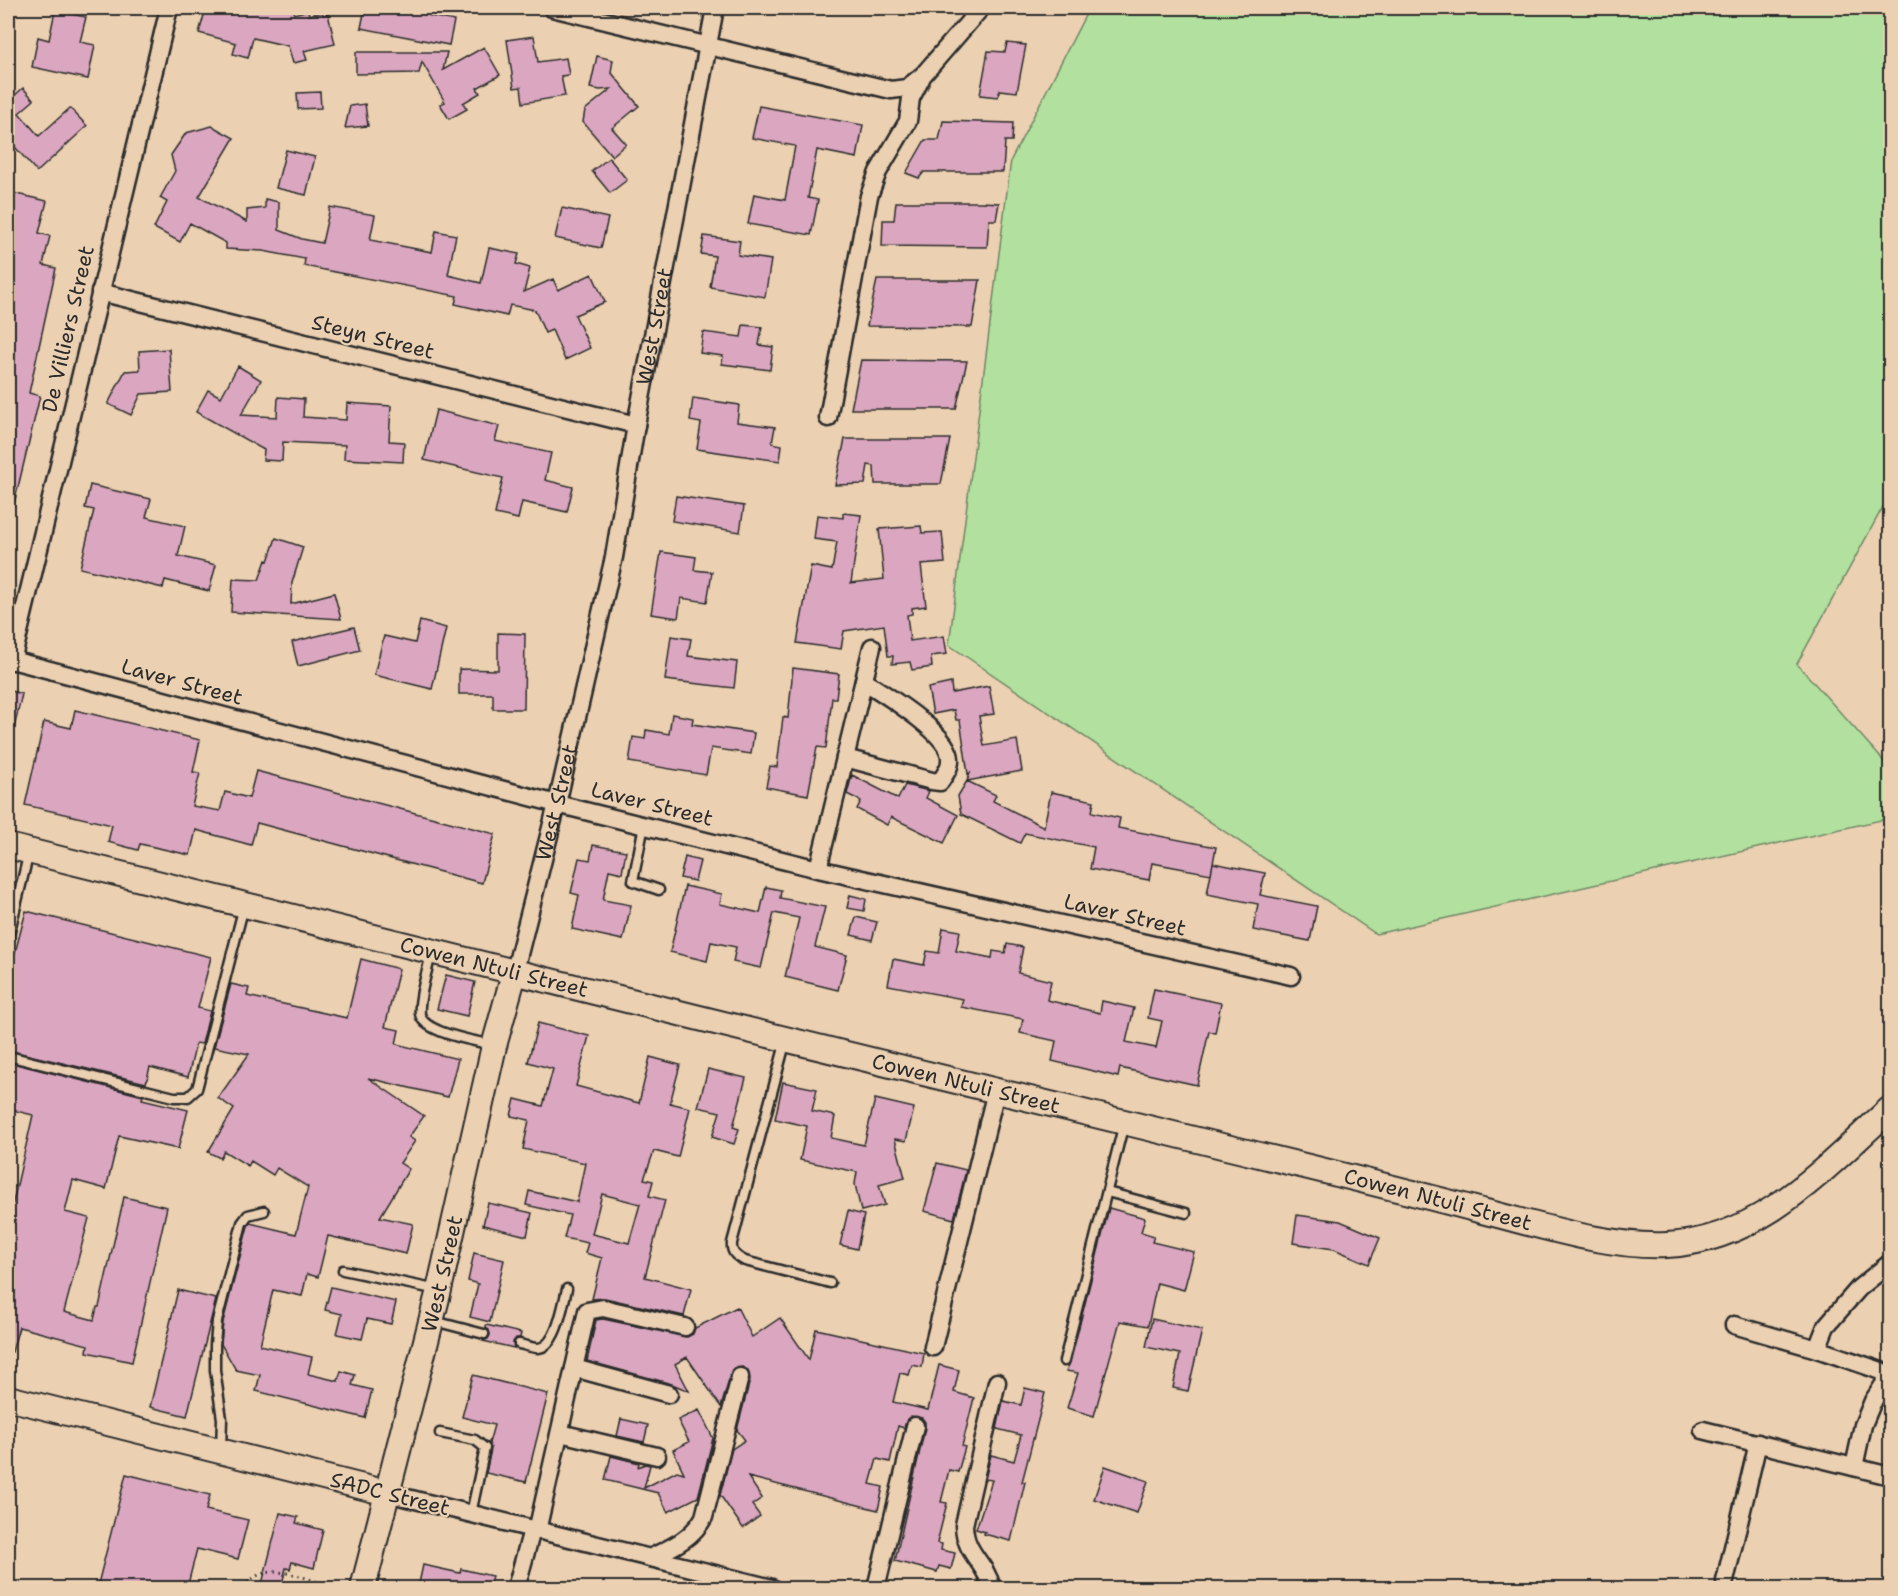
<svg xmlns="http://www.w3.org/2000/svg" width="1898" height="1596" font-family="'Shantell Sans',sans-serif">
<rect width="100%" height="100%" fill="#ebd0b2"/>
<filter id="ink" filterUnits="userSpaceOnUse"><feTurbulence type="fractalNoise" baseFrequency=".0167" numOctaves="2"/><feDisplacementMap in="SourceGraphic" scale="12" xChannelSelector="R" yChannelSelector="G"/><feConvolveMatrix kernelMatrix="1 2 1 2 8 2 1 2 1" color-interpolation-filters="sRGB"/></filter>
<g filter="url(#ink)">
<path fill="#b2e09e" stroke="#6e8664" stroke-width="1.5" d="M1089 8H1890V494L1797 664 1890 768V818L1376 934 949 645 1011 160Z"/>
<path fill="#daa6c0" stroke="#2b2b2b" stroke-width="1.5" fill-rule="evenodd" d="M206 8H295L294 14 308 10 309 15 322 12 323 15 328 14 335 44 304 51 307 60 293 63 288 46 253 38 248 58 233 54 236 43 199 33Z
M365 8H430V16L454 21 449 45 361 28Z
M55 11 86 17 80 42 95 45 88 79 32 67 38 37 49 40Z
M534 36 538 62 566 58 569 75 561 76 565 96 523 103 521 87 514 88 507 40Z
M1007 43 1026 45 1017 92 1000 90 998 97 980 95 988 51 1005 52Z
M484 47 500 75 477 88 480 93 463 103 467 109 449 119 440 104 445 102 422 62 419 73 356 74V52H447L443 70Z
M597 56 613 60 611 72 639 106 612 128 626 144 612 156 583 122 585 110 611 89 600 90 590 88Z
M23 88 34 100 19 113 39 136 70 108 87 126 37 172 8 139V89L14 96Z
M320 92 321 108 298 109 297 93Z
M365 104 368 126 345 128 350 106Z
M759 106 863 125 857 158 817 150 808 198 818 200 811 235 748 224 754 194 785 200 795 146 752 138Z
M943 121 1013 123 1012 141H1005L1003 172H924L919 178 906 173 925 140H939Z
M212 126 234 138 199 197 247 222V210L265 208V199L279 202V230L302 239 322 243 330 207 375 215 370 240 432 252 436 231 456 235 448 275 481 283 489 248 519 254 516 264 530 268 524 292 553 279 558 290 592 274 605 302 575 315 590 348 565 360 552 330 545 333 535 310 510 305 507 316 455 304 457 296 304 266 305 259 263 251 226 249V243L190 223 180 242 154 228 167 202 160 198 175 171 171 155 186 133Z
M286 150 315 157 306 195 276 188Z
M609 158 627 180 610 193 592 171Z
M8 192 47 201 39 233 50 236 43 265 56 268 29 393 40 396 13 508 8 507Z
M896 202H982L999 203 996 220H989L987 247 882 246 883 220H894Z
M562 208 608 218 601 248 555 238Z
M704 236 740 241 738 255 771 260 765 297 710 287 715 256 701 254Z
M877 280H980L972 327 867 326Z
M743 325 762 327 759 345 773 347 770 370 722 364 723 356 700 353 703 332 741 337Z
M169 349 172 392 141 394 131 415 108 404 125 371 140 370 139 351Z
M861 360 967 361 956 409H851Z
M238 366 261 380 241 415 277 417 278 397 304 399 303 417 346 420 347 403 391 406 389 441 404 442 403 462 344 459 345 445 283 442 282 461 263 460 264 450 196 412 208 390 221 397Z
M693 398 739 405 737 422 775 427 772 443 782 445 780 461 697 449 701 423 690 421Z
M436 410 499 426 495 441 551 453 545 480 573 487 567 512 522 502 518 519 495 514 503 478 424 460Z
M845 439H950L941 484H875L874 466 868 465 865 484 835 485Z
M90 485 151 499 146 517 185 526 178 556 216 565 209 591 165 580 163 588 80 568 94 510 85 508Z
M676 496 744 506 740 532 672 521Z
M843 513 861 515 851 583 884 579 879 529 921 526 922 533 942 532 945 563 921 565 926 606 912 608V614L907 615 910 641 944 636 947 654 931 656 932 667 912 670 910 662 892 664 893 656H888L884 625 844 631 841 649 797 643 811 566 832 570 837 542 814 539 817 515 843 518Z
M276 538 303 547 292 583 291 604 334 593 341 619 231 612 233 579 259 580 266 560 268 561Z
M661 552 696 557 694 570 712 572 707 602 681 598 678 618 651 614Z
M420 621 446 628 432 689 374 675 384 636 415 643Z
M354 627 360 650 298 666 292 642Z
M498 633 525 634 524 709H493V694H459V669L498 670Z
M671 636 691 639 688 656 737 662 734 688 665 680Z
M793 668 839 674 836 698H832L826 748 817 747 808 795 766 787 770 766 777 767 783 717 788 718Z
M951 683 952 693 989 686 994 714 979 716 984 746 1017 740 1022 771 967 781 970 773 968 774 960 720H956L954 710 933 714 928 688Z
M8 690 22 694 13 732H8Z
M75 710 200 740 193 772 200 773 192 806 220 811 225 792 249 798 256 771 495 834 482 883 257 823 251 845 196 830 190 855 140 844 138 850 108 842 112 825 25 805 44 722 71 728Z
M672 714 693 718 692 724 754 733 751 754 711 748 706 775 629 762 633 737 645 739 646 730 669 734Z
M852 775 898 799 905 785 929 791 926 798 958 815 944 843 891 817 887 825 857 809 861 801 847 794Z
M967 781 996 795 993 801 1044 827 1051 792 1094 801 1092 812 1120 818 1118 828 1216 847 1211 874 1152 863 1149 880 1090 869 1094 847 1025 833 1020 843 961 814 958 796Z
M593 845 626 851 622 873 609 870 603 900 631 905 623 940 572 929 579 895 571 893 579 858 590 860Z
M685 857 700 861 695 881 680 878Z
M1213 863 1265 873 1260 895 1317 906 1310 941 1253 930 1258 904 1207 894Z
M685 886 722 894 720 904 760 913 766 887 781 890 780 898 825 907 815 947 847 955 838 990 785 977 799 918 774 913 761 968 733 962 736 947 711 942 707 961 670 952Z
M850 895 866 899 864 911 847 908Z
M26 911 211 957 198 1008 210 1011 202 1044 196 1043 188 1077 150 1067 146 1083 8 1050V963L12 964Z
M856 917 877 922 872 940 851 935Z
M943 928 960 931 956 951 992 958 993 951 1005 953 1007 944 1023 947 1018 973 1051 981 1047 1000 1100 1013 1102 1001 1134 1008 1126 1042 1156 1048 1162 1021 1148 1018 1154 989 1221 1003 1215 1033 1209 1031 1197 1085 1120 1068 1118 1077 1052 1061 1056 1041 1020 1033 1023 1019 961 1007 963 999 888 985 893 959 924 965 927 951 939 953Z
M361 959 399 969 385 1027 399 1030 396 1044 458 1059 448 1097 368 1078 424 1116 409 1137 415 1141 400 1163 409 1169 380 1217 413 1224 406 1254 328 1236 318 1277 307 1274 302 1296 273 1290 260 1345 312 1357 308 1374 338 1381 341 1371 355 1375 352 1385 372 1390 365 1418 256 1391 260 1375 236 1370 221 1344 223 1322 248 1226 250 1223 296 1234 308 1187 277 1168 273 1175 251 1161 248 1166 224 1151 220 1158 208 1152 234 1109 218 1098 249 1054 214 1047 231 984 249 988 247 996 347 1018Z
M446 975 475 982 467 1016 437 1009Z
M538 1023 589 1036 576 1086 639 1103 650 1057 680 1065 670 1103 690 1108 678 1157 654 1151 644 1179 653 1181 649 1196 665 1200 645 1277 691 1289 684 1316 605 1298 592 1299 602 1258 585 1253 588 1243 564 1238 570 1215 526 1205 529 1191 577 1202 585 1163 523 1149 529 1120 511 1116 515 1099 543 1106 553 1069 528 1062ZM602 1194 640 1204 629 1243 592 1234Z
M8 1062 143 1096 142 1099 188 1110 178 1149 119 1136 106 1189 73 1180 65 1212 89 1218 64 1312 94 1320 97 1307H99L124 1197 167 1207 132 1362 87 1352 88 1345 19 1327 12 1352 8 1351V1224L33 1115 8 1109Z
M708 1069 746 1078 733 1127 739 1129 734 1144 712 1137 720 1112 698 1107Z
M783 1082 817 1089 812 1111 835 1116 831 1138 864 1145 875 1099 914 1108 906 1141 895 1139 905 1178 879 1185 885 1205 861 1211 855 1184 857 1172 800 1160 807 1126 775 1119Z
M937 1163 966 1170 954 1219 924 1211Z
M488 1203 532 1213 527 1236 483 1225Z
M1109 1208 1145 1218 1141 1232 1154 1236 1152 1242 1194 1252 1184 1290 1157 1283 1148 1326 1120 1321 1094 1416 1067 1408 1078 1373 1066 1371 1070 1363Z
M848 1211 864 1215 857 1249 840 1245Z
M1297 1215 1340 1221 1380 1238 1369 1264 1334 1249 1293 1243Z
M474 1253 504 1260 490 1322 470 1317 478 1284 468 1281Z
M331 1287 396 1302 391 1324 367 1319 362 1339 337 1334 342 1314 325 1310Z
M178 1290 216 1299 187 1416 150 1407Z
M737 1307 752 1337 780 1318 809 1360 816 1329 924 1353 922 1367 912 1365 909 1375 900 1373 893 1402 928 1410 939 1365 959 1370 954 1392 974 1398 962 1446 965 1447 958 1472 949 1470 941 1502 947 1503 937 1543 942 1544 941 1550 955 1553 951 1569 939 1566 937 1572 895 1561 925 1428V1422L922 1418 911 1416 907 1419 904 1428 898 1426 890 1462 877 1459 870 1484 883 1487 878 1510 748 1477 762 1498 752 1505 760 1516 743 1528 720 1495 732 1449 745 1440 737 1430 750 1380 748 1370 742 1367 732 1370 721 1407 687 1357 675 1364 689 1391 672 1384 587 1361 596 1320 603 1319 687 1337 693 1334 695 1328Z
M1152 1319 1202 1330 1188 1391 1173 1388 1180 1354 1146 1347Z
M486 1325 521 1333 520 1338H516L513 1342 514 1348 483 1341 488 1339 490 1335 489 1330 486 1328Z
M473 1375 548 1394 526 1482 486 1473 491 1449 489 1443 494 1425 462 1417Z
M1025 1388 1045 1393 1022 1482H1025L1011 1541 984 1534 985 1532 976 1529 992 1480 985 1479 991 1455 1014 1461 1021 1435 997 1429 1003 1401 1021 1405Z
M699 1410 713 1438 698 1497 668 1512 658 1493 605 1480 611 1456 639 1463 638 1467 645 1464 650 1465 644 1488 677 1471 684 1473 673 1450 689 1442 678 1420Z
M621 1419 648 1425 644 1442 617 1436Z
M1105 1466 1148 1481 1137 1513 1094 1499Z
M126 1474 210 1495 206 1510 248 1520 238 1559 197 1549 187 1588H97Z
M280 1513 298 1517 296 1523 323 1530 314 1568 292 1562 290 1569 286 1568 281 1588H261Z
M423 1565 460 1573 461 1569 492 1576 489 1588H418Z"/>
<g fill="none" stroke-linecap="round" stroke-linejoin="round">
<g stroke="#2b2b2b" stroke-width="13">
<path id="lane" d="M644 825 633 881 659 890
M8 939 29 852
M431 953C428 970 418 998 420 1014 423 1033 474 1040 491 1045
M786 1040 732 1243C731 1253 736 1256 745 1261L830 1283
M8 1056 174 1097H188L197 1089 244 906
M1107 1192 1186 1213
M343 1270 438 1290
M434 1321 484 1334
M519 1344C525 1345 532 1348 538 1348 557 1347 563 1304 567 1289
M1064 1361 1124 1123
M440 1433 475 1440 485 1448 471 1514
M221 1450 222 1419 215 1370V1345L217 1321 242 1223 248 1215 264 1211"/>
</g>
<g stroke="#2b2b2b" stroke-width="21">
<g id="street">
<path d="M552 8 891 90 907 88 923 75 981 8"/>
<path d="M100 292 636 425"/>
<path d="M828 418 869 196 878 172 908 121 911 98 921 79"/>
<path d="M8 659 557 804 818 869 1291 976"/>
<path d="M12 661 169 8"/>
<path d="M845 758 932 781 940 782C944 776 950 768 950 761 953 735 884 694 864 681"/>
<path d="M818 869 872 647"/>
<path id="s1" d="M514 974 557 804 614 557 636 425 715 8"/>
<path d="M1734 1325 1817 1349 1890 1374"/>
<path d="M933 1347 996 1091"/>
<path d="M1817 1349 1826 1326 1859 1288 1890 1263"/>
<path d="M574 1368 669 1394"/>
<path d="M1703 1430 1890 1476"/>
<path d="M560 1433 657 1456"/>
<path d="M1854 1467 1863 1425 1873 1401 1890 1375"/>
<path d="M387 1493 772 1588"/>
<path d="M537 1531 587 1311 603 1308 685 1327"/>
<path d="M650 1558C672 1547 692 1539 704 1517L740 1377"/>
<path d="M1725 1581 1758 1443"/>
<path d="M516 1588 532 1530"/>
<path d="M876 1588 915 1426"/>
<path d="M992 1588C985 1561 965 1555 964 1525L997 1382"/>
</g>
</g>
<g stroke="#2b2b2b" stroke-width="28">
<g id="secondary">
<path id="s2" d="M8 846C412 947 817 1048 1222 1146 1309 1167 1396 1188 1482 1211 1539 1225 1608 1248 1667 1245 1762 1240 1824 1168 1890 1109"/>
<path d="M8 1398 387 1493"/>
<path id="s3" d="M363 1588 439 1290 494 1046 514 974"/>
</g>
</g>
<path stroke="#2b2b2b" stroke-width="3" stroke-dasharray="1.5 4.5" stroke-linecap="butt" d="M244 1588C264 1557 307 1579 334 1588"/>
<use href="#lane" stroke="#ebd0b2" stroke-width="8"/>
<use href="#street" stroke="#ebd0b2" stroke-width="16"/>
<use href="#secondary" stroke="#ebd0b2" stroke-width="24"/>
</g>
</g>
<g text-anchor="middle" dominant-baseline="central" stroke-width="4.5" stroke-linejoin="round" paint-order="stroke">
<g font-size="21" fill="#2b2b2b" stroke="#ebd0b2">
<text stroke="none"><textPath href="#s1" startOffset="663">West Street</textPath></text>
<text transform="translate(68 329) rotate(-77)">De Villiers Street</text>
<text transform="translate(373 337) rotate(14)">Steyn Street</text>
<text transform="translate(182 682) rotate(15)">Laver Street</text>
<text stroke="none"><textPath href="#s1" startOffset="177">West Street</textPath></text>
<text transform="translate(652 804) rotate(14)">Laver Street</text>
<text transform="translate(1125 915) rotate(13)">Laver Street</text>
<text stroke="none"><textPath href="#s2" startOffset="501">Cowen Ntuli Street</textPath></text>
<text stroke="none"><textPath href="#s2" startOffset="987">Cowen Ntuli Street</textPath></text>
<text stroke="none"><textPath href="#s2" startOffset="1473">Cowen Ntuli Street</textPath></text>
<text stroke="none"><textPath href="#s3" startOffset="324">West Street</textPath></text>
<text transform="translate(390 1494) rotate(14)">SADC Street</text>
</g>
</g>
<rect width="1898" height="1596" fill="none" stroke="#ebd0b2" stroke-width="30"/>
<rect x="15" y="15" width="1868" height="1566" fill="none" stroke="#2b2b2b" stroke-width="2" filter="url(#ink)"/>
</svg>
